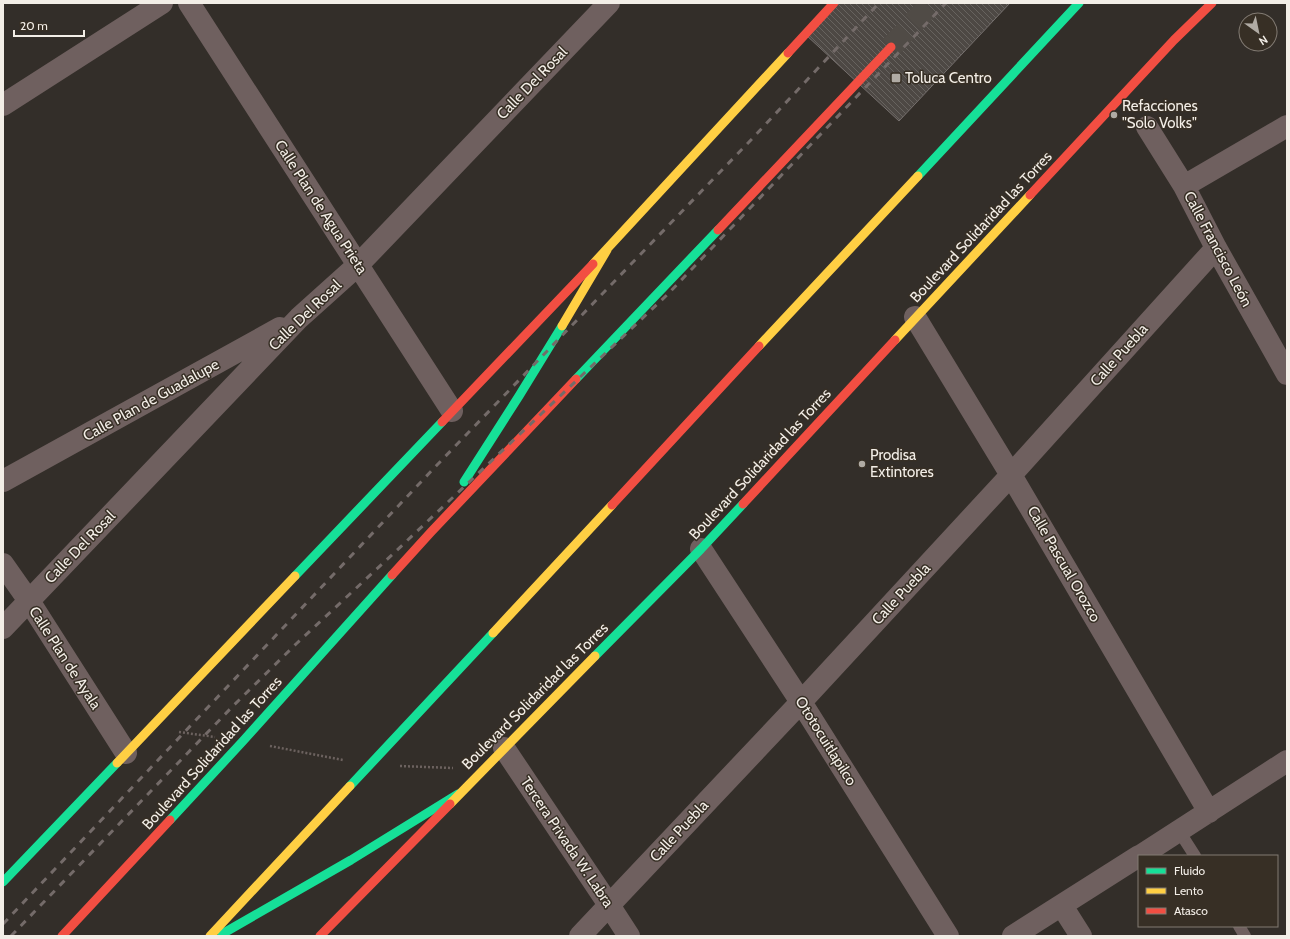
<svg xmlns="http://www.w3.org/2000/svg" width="1290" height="939" font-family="Cabin,sans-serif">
<defs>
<pattern id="building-back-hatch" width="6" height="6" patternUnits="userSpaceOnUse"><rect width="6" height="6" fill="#4d4844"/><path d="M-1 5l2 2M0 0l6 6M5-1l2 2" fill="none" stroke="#67635f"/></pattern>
</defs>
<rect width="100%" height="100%" fill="#332e29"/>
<path fill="url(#building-back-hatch)" stroke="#756f6d" d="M836 3H1010L899 121 806 35Z"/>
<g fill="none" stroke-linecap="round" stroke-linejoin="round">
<path stroke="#504b46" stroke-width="22" stroke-dasharray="22 11" stroke-linecap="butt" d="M891 47 932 3"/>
<path stroke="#6c625f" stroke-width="2.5" stroke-dasharray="2 2" stroke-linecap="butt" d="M179 732 215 737
M270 746 343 760
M400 766 453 768"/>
<path stroke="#6f605f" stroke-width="12" d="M1179 831 1195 856
M1239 926 1245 936"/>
<path stroke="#6f605f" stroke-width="22" d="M189 3 452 411
M3 105 162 3
M1147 127 1184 186 1216 248 1287 374
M1184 186 1287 126
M915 317 1011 475 1209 812
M3 481 280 328
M701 549 801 702 948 936
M3 564 29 601 126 753
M3 628 299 318 358 265 609 3
M504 748 609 905 629 936
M1140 856 1287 761
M1062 906 1081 936
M580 936 801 702 1011 475 1216 248
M1013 936 1139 856"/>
<path stroke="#16e098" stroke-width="9" d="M918 176 1079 3
M576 379 718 230
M464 482 519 396 562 326
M295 576 442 422
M595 656 701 549 743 504
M350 786 493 633
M170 820 243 741 392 575
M3 882 117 763
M222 934 351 860 458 794"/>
<path stroke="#ffcf43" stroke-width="9" d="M593 264 788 53
M562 326 607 250
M895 340 1030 195
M759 346 918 176
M493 633 612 505
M117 763 295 576
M450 804 595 656
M210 936 350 786"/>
<path stroke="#f24e42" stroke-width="9" d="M788 53 834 3
M1030 195 1174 40 1212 3
M718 230 891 47
M442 422 593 264
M743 504 895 340
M612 505 759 346
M392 575 431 532 576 379
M62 936 170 820
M320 936 450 804"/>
<path stroke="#746b69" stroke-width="3" stroke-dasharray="7 7" stroke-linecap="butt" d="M3 924 437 465 749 142 879 3
M11 936 233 706 296 644 394 553 667 295 946 3"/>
</g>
<g fill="#b0aba4" stroke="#372f25" stroke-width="1.5">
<rect x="891" y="73" width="10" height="10" rx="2"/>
<circle cx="1114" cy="115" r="4"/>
<circle cx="862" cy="464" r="4"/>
</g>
<g text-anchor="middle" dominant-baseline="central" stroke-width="3" stroke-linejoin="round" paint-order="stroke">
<g font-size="15" fill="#f3eee7" stroke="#372f25" text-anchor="start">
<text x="905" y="78">Toluca Centro</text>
<text x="1122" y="106">Refacciones<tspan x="1122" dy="17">"Solo Volks"</tspan></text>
<text x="870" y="455">Prodisa<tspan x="870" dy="17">Extintores</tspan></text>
</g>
<g font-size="15" fill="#f3eee7" stroke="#372f25">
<text transform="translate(532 83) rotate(-46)">Calle Del Rosal</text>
<text transform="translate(321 207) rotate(57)">Calle Plan de Agua Prieta</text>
<text transform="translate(981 227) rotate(-47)">Boulevard Solidaridad las Torres</text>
<text transform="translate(1218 249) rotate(62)">Calle Francisco León</text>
<text transform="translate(305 315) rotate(-44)">Calle Del Rosal</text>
<text transform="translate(1119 355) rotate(-48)">Calle Puebla</text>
<text transform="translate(151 400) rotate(-29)">Calle Plan de Guadalupe</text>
<text transform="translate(760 464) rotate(-47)">Boulevard Solidaridad las Torres</text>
<text transform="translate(80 547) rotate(-46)">Calle Del Rosal</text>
<text transform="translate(1064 564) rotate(60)">Calle Pascual Orozco</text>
<text transform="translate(901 594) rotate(-47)">Calle Puebla</text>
<text transform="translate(65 658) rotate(57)">Calle Plan de Ayala</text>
<text transform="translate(535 696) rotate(-45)">Boulevard Solidaridad las Torres</text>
<text transform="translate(826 741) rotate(58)">Ototocuitlapilco</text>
<text transform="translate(212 753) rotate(-48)">Boulevard Solidaridad las Torres</text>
<text transform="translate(679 831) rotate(-47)">Calle Puebla</text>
<text transform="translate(567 842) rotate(56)">Tercera Privada W. Labra</text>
</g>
</g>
<rect width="1290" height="939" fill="none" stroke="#f3eee7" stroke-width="8"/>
<rect x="1138" y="855" width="140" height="72" fill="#372f25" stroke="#827b73"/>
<rect x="1146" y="868" width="20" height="6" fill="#16e098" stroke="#827b73"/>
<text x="1174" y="875" font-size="12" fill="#f3eee7">Fluido</text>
<rect x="1146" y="888" width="20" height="6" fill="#ffcf43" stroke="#827b73"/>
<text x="1174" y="895" font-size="12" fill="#f3eee7">Lento</text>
<rect x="1146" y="908" width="20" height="6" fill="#f24e42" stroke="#827b73"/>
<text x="1174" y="915" font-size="12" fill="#f3eee7">Atasco</text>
<g transform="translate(1258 32) rotate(147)"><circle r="19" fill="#372f25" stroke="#827b73"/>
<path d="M0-3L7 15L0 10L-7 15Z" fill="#b0aba4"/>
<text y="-6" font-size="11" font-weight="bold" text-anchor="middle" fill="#f3eee7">N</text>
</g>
<path d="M14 30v6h70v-6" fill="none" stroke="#f3eee7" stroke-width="2"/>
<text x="20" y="30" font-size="12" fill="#f3eee7" stroke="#372f25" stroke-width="3" paint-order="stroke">20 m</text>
</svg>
